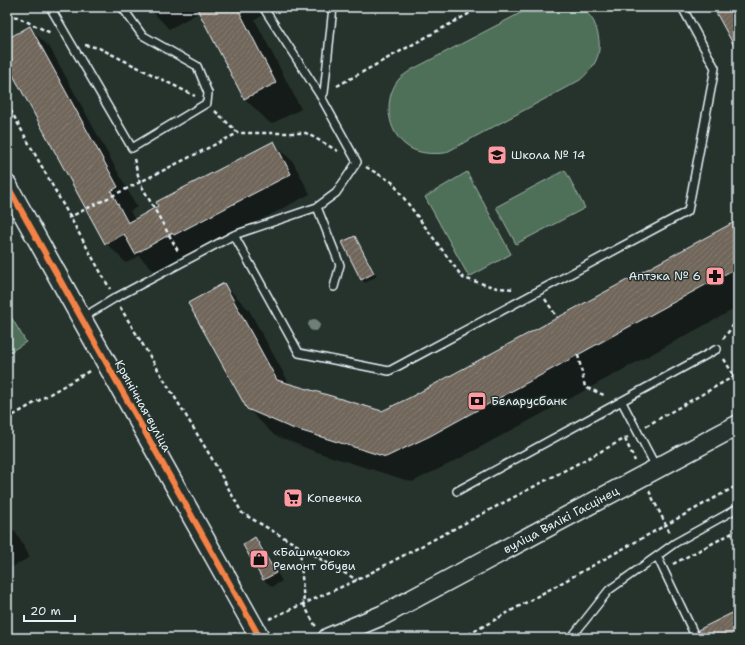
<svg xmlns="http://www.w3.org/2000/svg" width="745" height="645" font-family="'Shantell Sans',sans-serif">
<defs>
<pattern id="building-hatch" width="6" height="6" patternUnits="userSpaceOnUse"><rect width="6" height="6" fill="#71665a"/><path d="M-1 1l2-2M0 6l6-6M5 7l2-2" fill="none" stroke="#857c72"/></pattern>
</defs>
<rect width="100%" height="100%" fill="#26332d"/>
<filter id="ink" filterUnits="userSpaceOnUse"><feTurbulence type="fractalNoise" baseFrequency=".025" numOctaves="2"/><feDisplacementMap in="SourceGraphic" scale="8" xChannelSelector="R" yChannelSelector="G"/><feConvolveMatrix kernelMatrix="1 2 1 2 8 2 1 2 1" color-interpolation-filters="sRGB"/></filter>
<g filter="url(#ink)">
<path fill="#4f6f58" stroke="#9cb0a8" d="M532 7C543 7 569 4 579 7 585 9 591 17 594 22 604 47 600 63 580 80L445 153C434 154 424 154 414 150 388 139 381 101 399 79 402 76 407 73 411 70Z
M565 170 585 208 516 244 496 207Z
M467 172 511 254 469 277 425 197Z
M7 310 26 342 7 354Z"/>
<path fill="#0007" d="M148 7H259L263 15 255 20 301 109 271 124 245 99 200 12 169 29Z
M30 28 50 48 137 207 130 211 135 220 273 142 293 162 310 194 195 255 192 252 156 273 139 256 126 263 106 243 7 62V40Z
M738 221V307L455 461 412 482 316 452 274 435 248 409 224 284 249 310 290 385 382 412 410 399Z
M355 237 377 276 365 283 362 279Z
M7 524 16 533 30 557 7 570Z
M255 539 262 546 282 581 272 587 264 580 244 545Z"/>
<path fill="url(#building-hatch)" stroke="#e8f1f8" d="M196 7H237L276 83 244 99Z
M713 7H738V53Z
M30 26 118 187 111 191 128 223 158 206 156 202 274 141 291 174 174 235 172 233 135 254 124 234 105 244 7 64V39Z
M738 220V267L430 436 386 457 289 427 247 409 188 303 224 283 277 380 382 411 409 398Z
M355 236 374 273 361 280 342 242Z
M255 537 276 573 263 580 243 545Z
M738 610V638H701L698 630Z"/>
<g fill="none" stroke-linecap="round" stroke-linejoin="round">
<g stroke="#e8f1f8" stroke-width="10">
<path id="lane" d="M50 7 132 148 207 103 208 93 197 66 142 35 122 7
M320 95 324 93 333 7
M317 207 340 265 334 287
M234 235 299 353 389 371 688 211 715 68 682 7
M82 318 115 298 234 235 317 207 336 193 357 162 320 95 263 7
M622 402 656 467
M457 491 717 349
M571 638 609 590 657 556
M696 638 657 556 675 543 738 508"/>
</g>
<g stroke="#e8f1f8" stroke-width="22">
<path id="secondary" d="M7 185 260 638
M328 638 383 615 738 425"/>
</g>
<path stroke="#e8f1f8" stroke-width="2.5" stroke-dasharray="4 3" stroke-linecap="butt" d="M472 7 474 11
M7 15 17 17 51 33
M85 45 99 48 195 96
M337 86 481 7
M7 104 110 289
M215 111 238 133H306L338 151
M134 159 140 183 178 251
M366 167 392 182 463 278 497 288 515 289
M68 218 238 133
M545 299 557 317
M120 307 211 457 242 513 300 547 304 605 316 627
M723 339 738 319
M578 355 585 387 606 396
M724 359 734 376
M7 419 91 370
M646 426 738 374
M625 439 635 461
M649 491 670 533
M301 548 357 580
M673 564 738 530
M269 619 357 580 628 437
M226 638 237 633
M462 638 738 485"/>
<use href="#lane" stroke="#26332d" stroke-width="7"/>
<use href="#secondary" stroke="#26332d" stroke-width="19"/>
<g stroke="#26332d" stroke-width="8">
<path id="cycleway" d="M7 185 260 638"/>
</g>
<use href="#cycleway" stroke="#f48246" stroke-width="6"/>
</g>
<circle fill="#6f7f79" cx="314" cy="325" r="6"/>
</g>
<defs>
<g id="school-square" transform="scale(1)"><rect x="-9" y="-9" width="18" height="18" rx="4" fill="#ff9aa2" stroke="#26332d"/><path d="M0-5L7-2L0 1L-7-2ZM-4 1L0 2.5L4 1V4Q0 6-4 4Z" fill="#111"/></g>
<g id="pharmacy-square" transform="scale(1)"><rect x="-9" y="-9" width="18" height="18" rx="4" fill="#ff9aa2" stroke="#26332d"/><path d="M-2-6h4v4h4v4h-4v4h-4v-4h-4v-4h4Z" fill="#111"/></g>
<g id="bank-square" transform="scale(1)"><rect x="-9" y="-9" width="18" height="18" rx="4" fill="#ff9aa2" stroke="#26332d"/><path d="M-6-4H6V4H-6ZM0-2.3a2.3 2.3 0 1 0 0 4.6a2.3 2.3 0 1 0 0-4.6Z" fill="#111"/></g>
<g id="supermarket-square" transform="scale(1)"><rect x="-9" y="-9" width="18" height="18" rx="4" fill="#ff9aa2" stroke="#26332d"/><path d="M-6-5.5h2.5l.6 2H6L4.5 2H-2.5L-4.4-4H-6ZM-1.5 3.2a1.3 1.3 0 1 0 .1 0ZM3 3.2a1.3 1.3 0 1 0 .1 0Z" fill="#111"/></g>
<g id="shop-square" transform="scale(1)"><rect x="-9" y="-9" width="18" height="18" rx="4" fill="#ff9aa2" stroke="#26332d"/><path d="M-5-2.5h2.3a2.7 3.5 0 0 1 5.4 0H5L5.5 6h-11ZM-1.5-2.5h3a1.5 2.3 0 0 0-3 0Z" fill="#111"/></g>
</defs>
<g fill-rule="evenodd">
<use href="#school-square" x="497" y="155"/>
<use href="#pharmacy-square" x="715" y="276"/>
<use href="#bank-square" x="477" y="401"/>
<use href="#supermarket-square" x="293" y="498"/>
<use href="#shop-square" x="259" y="559"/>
</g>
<g text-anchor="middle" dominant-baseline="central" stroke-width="3" stroke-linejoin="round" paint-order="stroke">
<g font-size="12" fill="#e8f1f8" stroke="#26332d" text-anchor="start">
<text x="511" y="155">Школа № 14</text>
<text x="701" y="276" text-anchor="end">Аптэка № 6</text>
<text x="491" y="401">Беларусбанк</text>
<text x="307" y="498">Копеечка</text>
<text x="273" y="552">«Башмачок»<tspan x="273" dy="14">Ремонт обуви</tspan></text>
</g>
<g font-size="12" fill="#e8f1f8" stroke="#26332d">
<text transform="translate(143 406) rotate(61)">Крынічная вуліца</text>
<text transform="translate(561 520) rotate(-28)">вуліца Вялікі Гасцінец</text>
</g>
</g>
<rect width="745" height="645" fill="none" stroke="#26332d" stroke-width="24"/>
<rect x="12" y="12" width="721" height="621" fill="none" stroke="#e8f1f8" stroke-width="1.5" filter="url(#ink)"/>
<path d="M24 615v6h51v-6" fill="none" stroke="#e8f1f8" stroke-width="2"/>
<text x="30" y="615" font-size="12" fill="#e8f1f8" stroke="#26332d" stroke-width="3" paint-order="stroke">20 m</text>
</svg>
